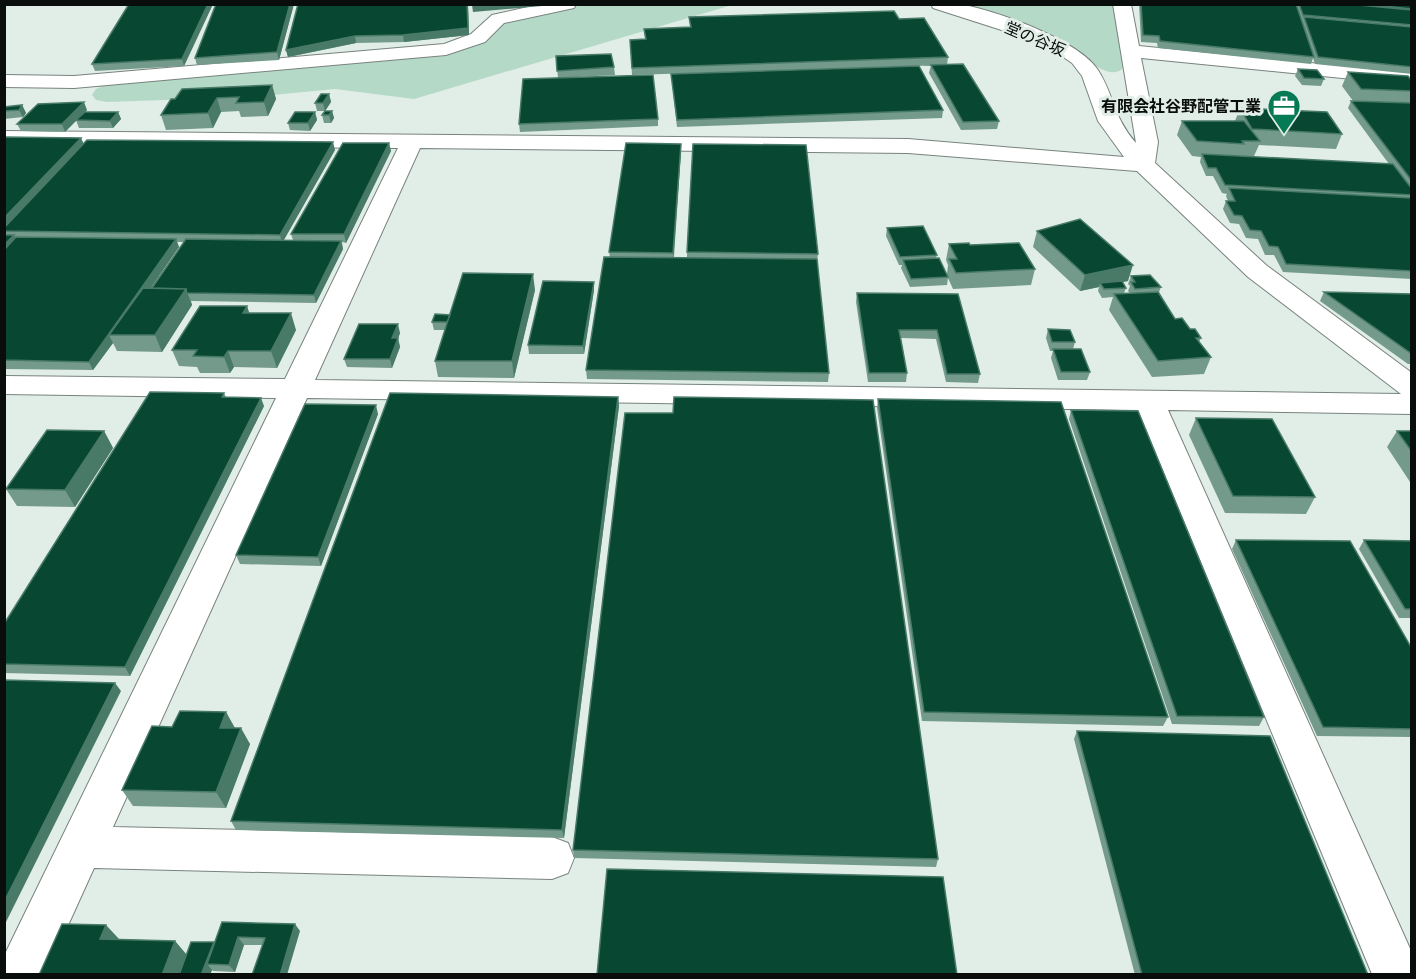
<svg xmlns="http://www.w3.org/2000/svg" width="1416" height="979" font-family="'Times New Roman','Noto Sans JP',serif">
<rect width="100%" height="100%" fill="#e1ede7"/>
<path fill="#b5d9c7" d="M582 5H732L414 99 335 89 251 97 107 102 96 100 92 95 96 89 105 85 486 40 505 21Z
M952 5H1113L1123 68C1108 84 1078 50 1063 43 1029 26 988 17 952 5Z"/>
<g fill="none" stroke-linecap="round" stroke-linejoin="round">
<g stroke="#78837e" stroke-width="2">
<path id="minor" d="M541 4H576L574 8 504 23 485 42 446 55 74 88 4 87V75L74 76 444 44 471 34 492 15Z
M931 4C940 4 949 3 958 4 993 9 1079 40 1098 70 1114 95 1113 117 1136 143L1113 4H1131L1139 46 1412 73V85L1141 58 1158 142 1155 163 1266 265 1412 373V414L1168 410 1412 953V974H1372L1138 410 307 398 113 827 552 837 568 843 574 858 568 873 552 879 94 868 46 974H4V956L276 398 4 394V376L285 379 398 148 4 145V131L908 139 1124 157 1098 121 1082 76 1072 63 1056 52 1014 34 933 8ZM420 148 908 153 1137 171 1248 277 1401 394 315 380Z"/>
</g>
<use href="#minor" fill="#fff" fill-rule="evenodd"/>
</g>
<path fill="#749a8c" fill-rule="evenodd" d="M129 4H213L184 66 95 71 92 64Z
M294 4 279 60 197 65 195 58Z
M298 4H468L469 35 404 42 356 43 288 57 286 50Z
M1139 4H1412V74L1315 64 1313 58 1311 64 1158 48 1157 43 1141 42Z
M689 17 899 19 948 57 947 65 632 75 630 40 645 39 644 29 690 27Z
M556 56 614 67 615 75 558 78Z
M931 65 999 121 997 129 961 130 929 73Z
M1298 69 1324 79 1321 86 1302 85 1295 76Z
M1348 72 1412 81V279L1283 272 1274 255H1265L1258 239 1246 238 1239 224 1230 223 1223 209 1226 201H1228L1226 196 1227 194 1222 193 1213 176H1206L1200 162 1201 157 1192 156 1177 135 1182 121H1235L1240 108 1342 134 1336 149 1259 145 1254 156H1240L1389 164 1348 108 1351 101H1353L1342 86Z
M671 74 943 110 942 118 677 127Z
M272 85 276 99 268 116 241 117 239 111 221 112 213 128 166 130 161 115 175 99Z
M329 94 331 102 325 111H317L315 103Z
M22 105 26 113 23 117 4 119V107Z
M87 110 85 112H118L121 119 113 128H79L76 120 65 132 21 131 17 124Z
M332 111 334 118 331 123H324L322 115Z
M315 112 317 120 310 131 290 130 288 123Z
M658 119V126L520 132 519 124Z
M4 137 81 138 84 144 335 150 284 240H293L291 234 389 143 391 151 346 243 342 242 343 249 316 303 191 301 192 305 162 352 117 351 113 343 93 370 4 369ZM177 242H184L151 288 179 247Z
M681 151 674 257 687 258V252L818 254 817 261 829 373 828 382 587 379 586 370 610 257 609 252Z
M887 228 937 255 936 258 947 274 948 265 946 260 949 244 970 245 1035 269 1031 285 953 289 948 278 947 285 910 287 901 268 902 265H899L886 236Z
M1037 231 1128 281 1122 282 1126 288 1124 293H1130L1128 291 1130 286 1128 284 1131 276 1161 287 1159 292 1175 319 1201 338 1199 342 1211 357 1204 374 1152 377 1109 310 1113 297 1102 298 1098 291 1099 287 1080 291 1033 247Z
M535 290 514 378 438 377 435 361 445 330H434L432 322 450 315Z
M594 290 584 354H529L528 345Z
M1324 292 1412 294V364H1408L1320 301Z
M857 293 958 294 980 374 978 383 946 382 936 339 901 338 907 373 906 382H868L856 302Z
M247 306 249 313 296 330 277 368 234 367 230 373H200L197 367 179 366 172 350Z
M1048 329 1075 342 1073 349 1090 372 1087 380H1058L1051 358 1053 351H1050L1046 338Z
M400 333 398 338 400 347 392 368 347 367 344 359Z
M224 393 226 397 264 406 130 676 4 673V624Z
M618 397 619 406 564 838 236 830 231 821Z
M878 399 1168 717 1163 726 922 721 877 408Z
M1071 410 1264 717 1259 726 1172 724 1069 419Z
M378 414 321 566 240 564 236 555Z
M1196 418 1315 497 1306 514 1225 513 1189 435Z
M104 431 113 448 75 507 17 506 6 489Z
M1397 431H1412V485L1387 447Z
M1236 540 1412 649V737L1317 736 1232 549Z
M1364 540 1412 541V618H1399L1359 549Z
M226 712 234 728 250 744 226 808 133 806 122 790 172 727Z
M1077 731 1368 975H1135L1074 739Z
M573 850 938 859 936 867 574 858Z
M222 922 300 931 262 945H244L235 972 213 971 212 970 210 975H39L119 939 175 941 186 955 214 942V943Z"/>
<path fill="#497a68" d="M208 4H213L184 66 182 59Z
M290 4H294L279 60 277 52Z
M468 4 469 35 404 42 403 35Z
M542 4V6L473 12 472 5Z
M355 36 356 43 288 57 286 50Z
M272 85 276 99 268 116 264 102Z
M329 94 331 102 325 111 323 103Z
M217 98 221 112 213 128 208 113Z
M84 102 87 110 65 132 62 124Z
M22 105 26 113 23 117 19 110Z
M332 111 334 118 331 123 329 115Z
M118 112 121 119 113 128 110 121Z
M315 112 317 120 310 131 308 123Z
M81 138 84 146 4 231V218Z
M333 142 335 150 282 243 280 235Z
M389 143 391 151 346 243 344 234Z
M681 144V151L673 261V253Z
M14 235 18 243 4 258V245Z
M176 239 179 247 118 335H109L113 343 93 370 89 362Z
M341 241 343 249 316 303 314 295Z
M1133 265 1128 281 1102 286 1100 283 1099 287 1080 291 1085 275Z
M533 274 535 290 514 378 512 361Z
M594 282V290L584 354 583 346Z
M186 289 192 305 162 352 155 335Z
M247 306 252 322 243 313Z
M291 313 296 330 277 368 271 351Z
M398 324 400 333 395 347 392 338Z
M398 338 400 347 392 368 390 359Z
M228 351 234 367 230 373 224 357Z
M618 397 619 406 564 838 562 830Z
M261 398 264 406 130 676 125 667Z
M376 405 378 414 321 566 318 557Z
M104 431 113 448 75 507 65 490Z
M115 683 121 691 4 926V902Z
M226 712 235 728H220Z
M241 728 250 744 226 808 216 792Z
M295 924 300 931 287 975H280Z
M106 925 119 939 113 954 100 939Z
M238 937 244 945 235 972 229 965Z
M175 941 187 955 180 975H162Z
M214 942 219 949 207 964 212 970 210 975H201Z"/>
<path fill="#084832" stroke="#497a68" stroke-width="1.5" d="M129 4H208L182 59 92 64Z
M216 4H290L277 52 195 58Z
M298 4H467L468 28 403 35 355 36 286 50Z
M1141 4H1296L1314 57 1160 41 1159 36 1143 35Z
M1299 4H1348L1412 10V25L1303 15Z
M1365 4H1412V9Z
M894 11 899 19 924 18 948 57 632 68 630 40 646 39 644 29 691 27 689 17Z
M1304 17 1412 27V67L1318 57Z
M611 54 614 67 557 71 556 56Z
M963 64 999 121 963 122 931 65Z
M919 66 943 110 677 120 671 74Z
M1298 69 1317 70 1324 79 1304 78Z
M1348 72 1408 76 1412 81V91L1361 89Z
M653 75 658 119 519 124 523 79Z
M272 85 264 102 236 103 239 97 217 98 208 113 161 115 171 99H175L182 89Z
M321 94H329L323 103H315Z
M1351 101 1412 103V181Z
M84 102 62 124H17L38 104Z
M22 105 19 110 4 111V107Z
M1240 108 1327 112 1342 134 1252 129Z
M325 111H332L329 115H322Z
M85 112H118L110 121 76 120Z
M295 112H315L308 123H288Z
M1182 121H1244L1260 141H1242L1244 144 1197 141Z
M4 137 81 138 4 218Z
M87 140 333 142 280 235 4 231V228Z
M343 143H389L344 234H291Z
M626 143 681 144 673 253 609 252Z
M693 144 806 145 818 254 687 252Z
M1202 154 1393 164 1412 189V195L1225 185 1216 168H1208Z
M1229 188 1412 198V271L1286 264 1278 247 1269 246 1261 231 1250 230 1242 216 1234 215 1226 201H1235Z
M1080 219 1133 265 1085 275 1037 231Z
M923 226 937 255 900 257 887 228Z
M4 235H14L4 245Z
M16 237 176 239 89 362 4 360V250Z
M186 239 341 241 314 295 187 293 186 289 152 288Z
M969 243 970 245 1019 243 1035 269 956 273 949 259H957L949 244Z
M604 257 817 259 829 373 586 370Z
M939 258 948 277 911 279 903 260Z
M463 273 533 274 512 361H435Z
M1150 275 1161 287 1135 289 1131 282H1135L1131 276Z
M543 281 594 282 583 346 528 345Z
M1122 281 1126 288 1104 289 1100 283Z
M143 288 186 289 155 335H109Z
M1158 292 1175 319 1182 318 1190 329H1195L1201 338H1196L1211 357 1158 361 1114 294Z
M1324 292 1412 294V354Z
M857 293 958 294 980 374H947L937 330H899L907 373H869Z
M200 306H247L243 313H291L271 351H228L224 357 193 356 197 350H172Z
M435 314 450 315 447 322H432Z
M359 324H398L392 338H398L390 359H344Z
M1048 329 1070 330 1075 342H1052Z
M1053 349H1081L1090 372H1061Z
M150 392 224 393 222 397 261 398 125 667 4 664V624Z
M390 393 618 397 562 830 231 821Z
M674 397 873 400 938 859 573 850 625 413H673Z
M878 399 1061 402 1168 717 924 712Z
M305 404 376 405 318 557 236 555Z
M1071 410 1138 411 1264 717 1177 716Z
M1196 418 1272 419 1315 497 1233 496Z
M47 430 104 431 65 490 6 489Z
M1397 431H1412V452Z
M1236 540 1350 541 1412 649V729L1323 727Z
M1364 540 1412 541V609H1405Z
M4 680 115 683 4 902Z
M180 711 226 712 220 728H241L216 792 122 790 152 726 172 727Z
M1077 731 1270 736 1368 975H1142Z
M607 869 943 877 957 975H597Z
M222 922 295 924 280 975H252L265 938 238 937 229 965 207 964Z
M62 924 106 925 100 939 175 941 162 975H39Z
M191 942H214L201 975H179Z"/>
<defs>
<g id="office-pin" transform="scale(1.725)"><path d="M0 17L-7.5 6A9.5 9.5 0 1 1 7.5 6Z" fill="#067955" stroke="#e1ede7"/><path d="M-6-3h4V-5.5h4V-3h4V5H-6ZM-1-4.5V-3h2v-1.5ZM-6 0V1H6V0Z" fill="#fff"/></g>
</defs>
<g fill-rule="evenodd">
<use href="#office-pin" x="1284" y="106"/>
</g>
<g text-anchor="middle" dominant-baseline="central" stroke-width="6" stroke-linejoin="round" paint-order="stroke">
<g font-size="16" fill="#090d0b" stroke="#e1ede7">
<text transform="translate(1035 39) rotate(23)">堂の谷坂</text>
</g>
<g font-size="16" font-weight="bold" fill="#090d0b" stroke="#e1ede7" text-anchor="end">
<text x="1261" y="106">有限会社谷野配管工業</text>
</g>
</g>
<rect width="1416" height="979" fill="none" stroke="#090d0b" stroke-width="12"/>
</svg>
